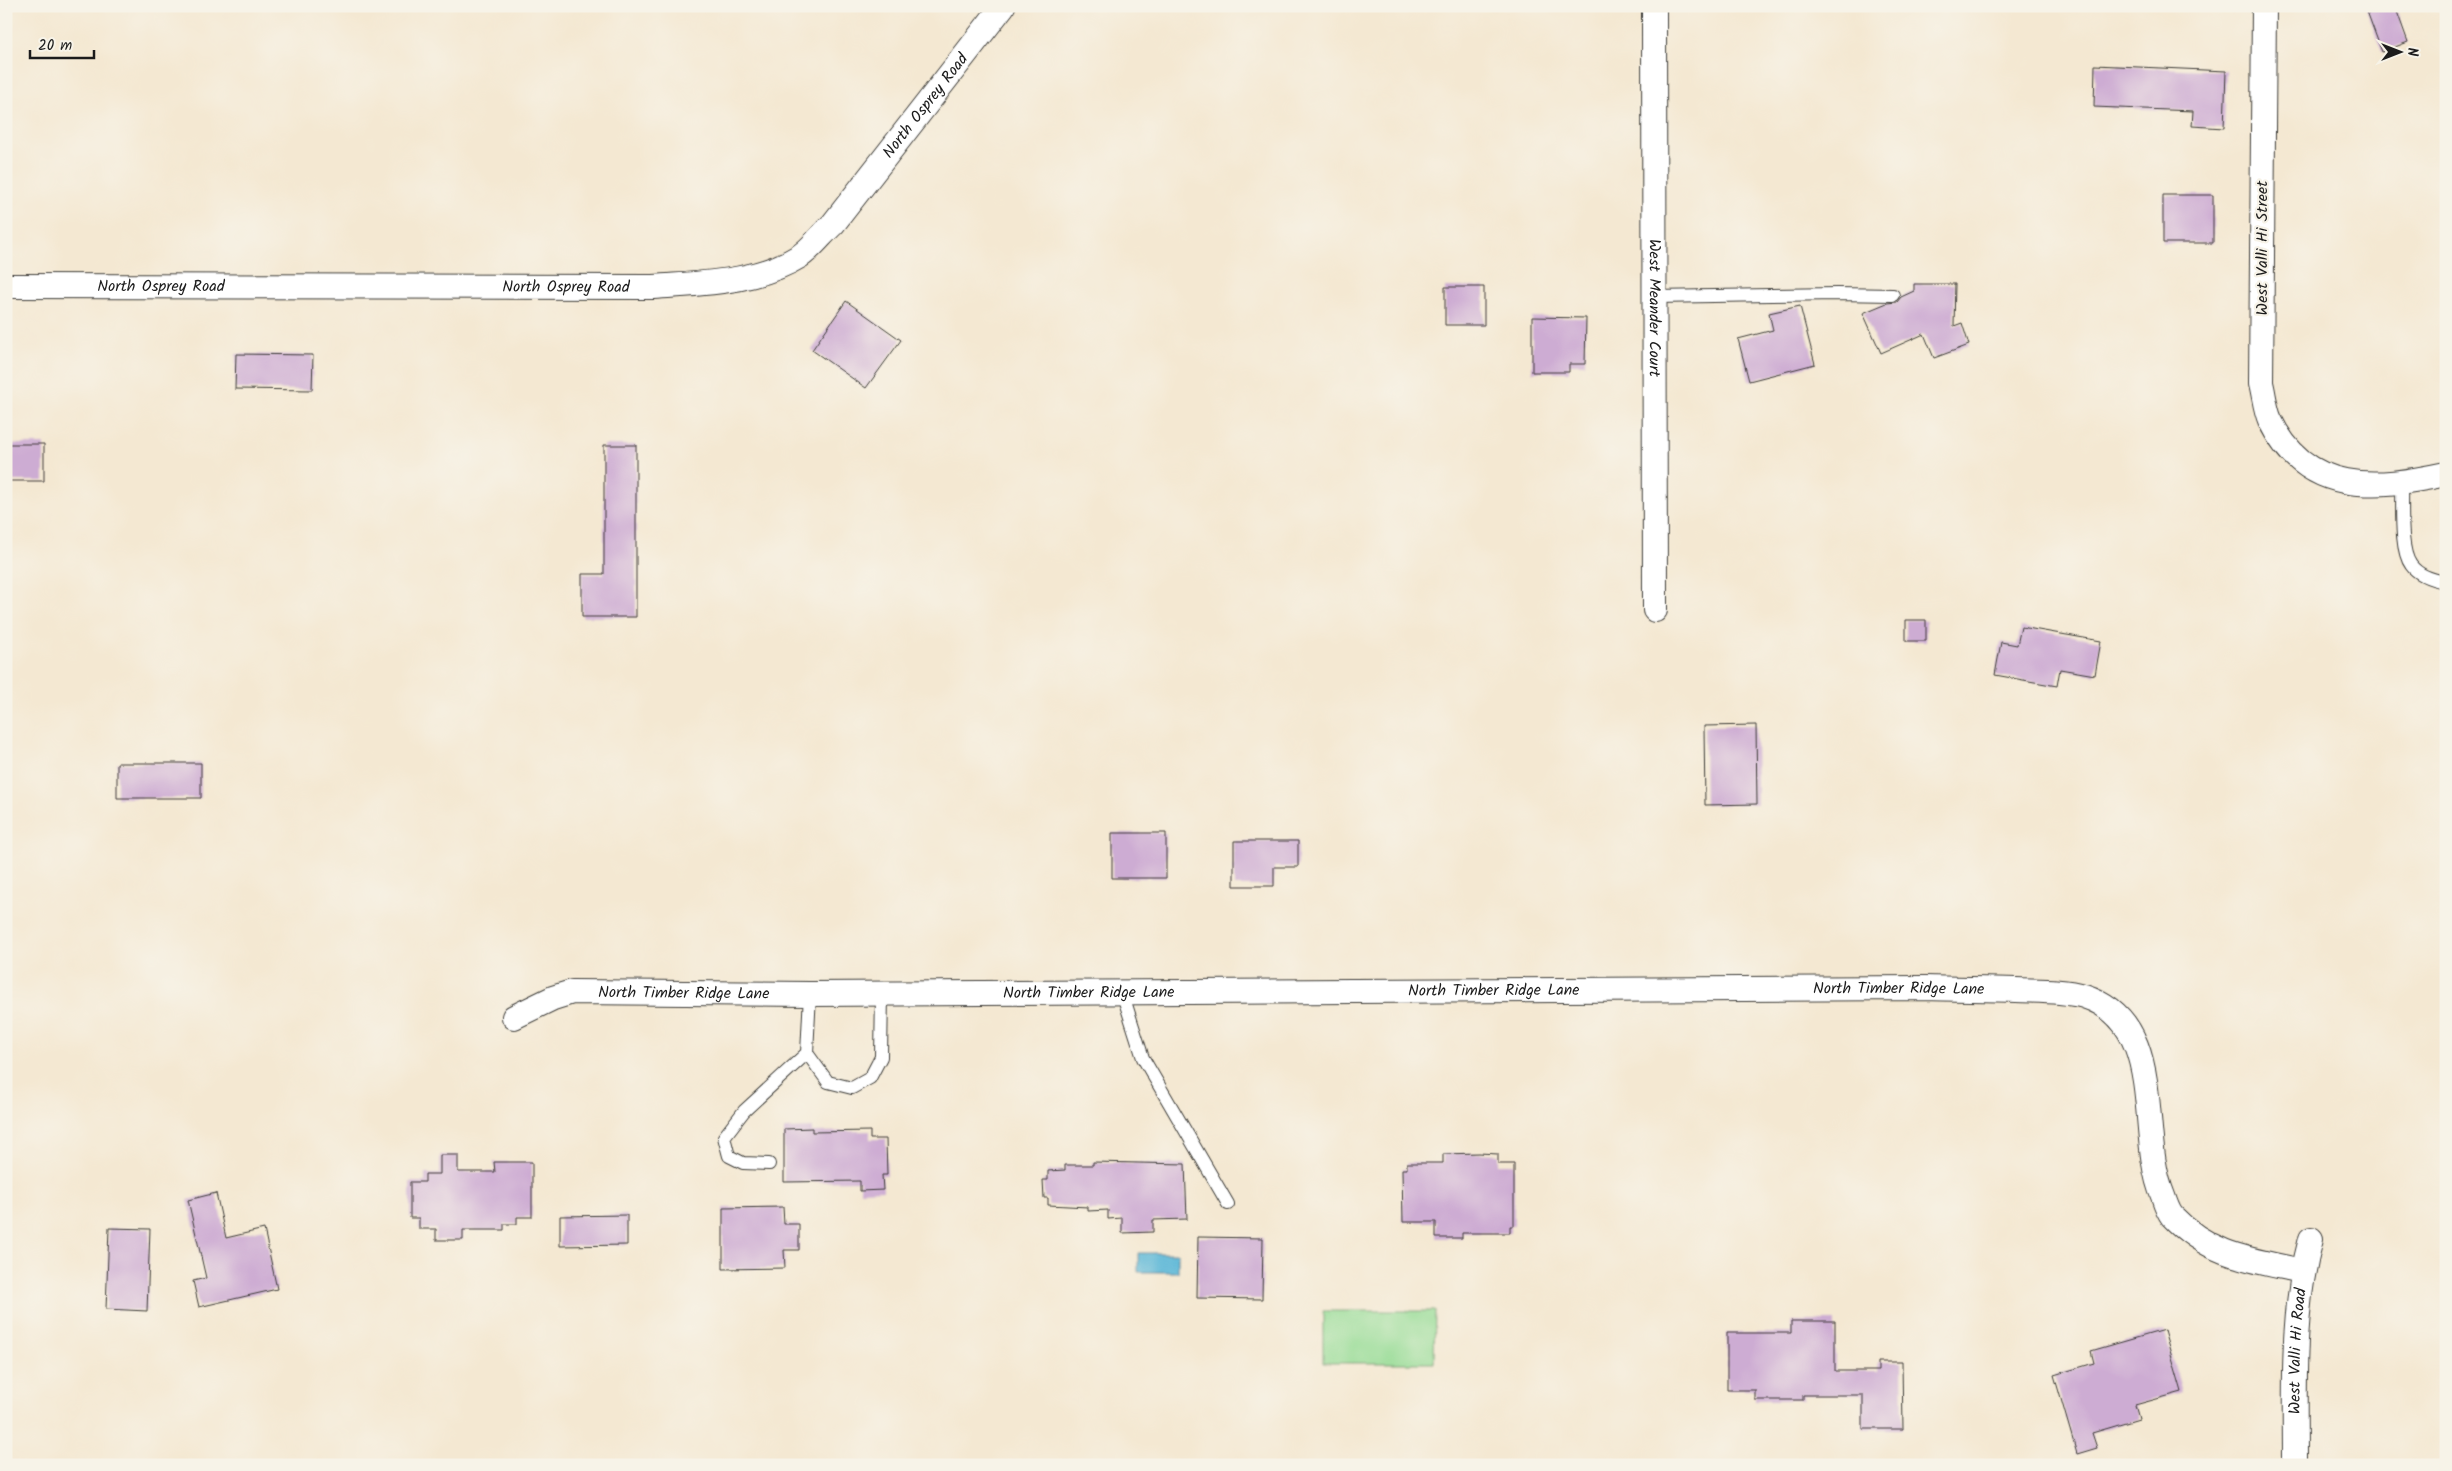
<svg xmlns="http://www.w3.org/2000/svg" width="2452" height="1471" font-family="Kalam,sans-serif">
<rect width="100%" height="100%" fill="#f7f3e8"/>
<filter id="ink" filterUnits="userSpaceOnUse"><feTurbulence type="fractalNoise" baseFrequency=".02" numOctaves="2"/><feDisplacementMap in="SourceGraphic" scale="10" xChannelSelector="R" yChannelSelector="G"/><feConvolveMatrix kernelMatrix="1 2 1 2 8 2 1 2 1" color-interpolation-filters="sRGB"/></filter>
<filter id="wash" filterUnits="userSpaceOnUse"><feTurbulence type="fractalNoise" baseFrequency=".0096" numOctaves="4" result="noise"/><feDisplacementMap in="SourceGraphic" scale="20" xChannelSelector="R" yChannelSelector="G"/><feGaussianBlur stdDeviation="1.12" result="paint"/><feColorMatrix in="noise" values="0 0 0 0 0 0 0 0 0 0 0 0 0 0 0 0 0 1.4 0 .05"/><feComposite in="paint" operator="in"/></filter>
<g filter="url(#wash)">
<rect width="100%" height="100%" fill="#f4e8d2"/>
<path fill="#96dc95" stroke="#597c58" d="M1323 1311H1435L1434 1363H1323Z"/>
<path fill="#59b6d7" stroke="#3a697a" d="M1138 1253H1178V1272H1138Z"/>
<g id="blocks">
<path fill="#cdacd3" d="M2365 6H2395L2408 42 2382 52Z
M2095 65 2226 71 2224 128 2192 126 2193 111 2094 107Z
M2163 195H2213V243H2163Z
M1914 284H1955L1954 326 1962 323 1969 345 1934 358 1924 334 1881 353 1863 313 1887 303 1897 302 1901 297 1914 291Z
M1445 287H1484V325H1445Z
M846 301 901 340 866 388 812 350Z
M1800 306 1815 364 1749 381 1738 339 1773 330 1769 313Z
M1532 317 1586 318 1585 364H1569V372H1532Z
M236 354 313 355 312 390 235 389Z
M6 444H44V481H6Z
M604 445H636V617H582V574H604Z
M1906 620H1926V641H1906Z
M2021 627 2101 641 2095 675 2060 669 2057 686 1995 675 2001 642 2017 645Z
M1756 725 1757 804 1705 805 1704 726Z
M117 763H201V798H117Z
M1112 833H1166V878H1112Z
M1234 841H1298V867H1274V886H1234Z
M812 1128V1132L870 1131V1139H886L887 1175H882L883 1190 860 1191V1181L784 1182V1129Z
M1479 1153 1498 1154V1164H1514V1226H1510V1233H1462V1238H1436V1222H1403L1402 1169H1407V1163H1443V1154Z
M440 1155H458V1172H495L494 1162H532V1217H517V1224H504V1230H463V1240H436V1229H419V1218H410V1182H425V1174H440Z
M1093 1162 1185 1164 1187 1219 1153 1220V1232L1122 1233V1218L1108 1219V1210L1088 1211V1207L1048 1205V1198H1044L1043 1180H1048V1171L1065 1170V1165H1093Z
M216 1193 226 1238 264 1229 277 1289 199 1307 193 1281 206 1278 188 1200Z
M783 1207 784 1224H799V1250H784L785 1268 723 1269V1208Z
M627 1215V1245L560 1246V1216Z
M109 1228 150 1229 147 1311 106 1309Z
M1198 1237 1263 1238 1262 1299 1197 1298Z
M1791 1321H1835V1371H1878V1362H1902L1903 1429H1863V1395H1803V1400H1755V1390H1727V1333H1791Z
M2164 1330 2182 1392 2135 1405 2139 1419 2092 1433 2097 1448 2077 1454 2054 1375 2094 1363 2091 1351Z"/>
</g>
</g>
<g filter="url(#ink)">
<use href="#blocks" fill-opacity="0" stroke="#3c3b37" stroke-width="1"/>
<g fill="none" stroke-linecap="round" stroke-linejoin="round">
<g stroke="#3c3b37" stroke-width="14">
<path id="lane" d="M1655 297 1837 294 1893 295
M2402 483C2403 503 2399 549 2411 565 2418 575 2434 580 2446 582
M1122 992 1143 1058 1228 1204
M807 1053 828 1082 852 1088 870 1078 881 1057 882 993
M769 1164 743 1163 729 1156 724 1137 744 1111 807 1053 810 994"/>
</g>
<g stroke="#3c3b37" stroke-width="26">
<g id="street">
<path id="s1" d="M1654 6 1655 610"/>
<path d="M2264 6 2261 383C2264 394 2265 409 2270 420 2306 496 2376 489 2446 474"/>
<path id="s2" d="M6 286 654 287C703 283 756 283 800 256 812 248 822 234 833 224L1003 6"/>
<path id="s3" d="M514 1017 553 998 572 992 810 994 1925 988C1956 989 1986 989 2016 990 2039 991 2062 990 2084 996 2169 1023 2136 1133 2163 1196 2165 1202 2168 1211 2172 1216 2210 1256 2252 1260 2302 1271"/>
<path id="s4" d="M2295 1465C2295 1389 2291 1312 2311 1239"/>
</g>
</g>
<use href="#lane" stroke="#fff" stroke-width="12"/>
<use href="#street" stroke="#fff" stroke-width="24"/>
</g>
</g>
<g text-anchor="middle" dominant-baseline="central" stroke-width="4.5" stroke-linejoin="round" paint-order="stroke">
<g font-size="16" fill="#1c1c1c" stroke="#f7f3e8">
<text stroke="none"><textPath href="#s2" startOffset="995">North Osprey Road</textPath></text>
<text transform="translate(2262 248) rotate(-90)">West Valli Hi Street</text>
<text stroke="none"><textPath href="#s2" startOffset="155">North Osprey Road</textPath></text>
<text stroke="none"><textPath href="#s2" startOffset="560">North Osprey Road</textPath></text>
<text stroke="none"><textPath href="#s1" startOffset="302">West Meander Court</textPath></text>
<text stroke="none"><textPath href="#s3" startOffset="1390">North Timber Ridge Lane</textPath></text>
<text stroke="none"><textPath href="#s3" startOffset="985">North Timber Ridge Lane</textPath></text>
<text stroke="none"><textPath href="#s3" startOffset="580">North Timber Ridge Lane</textPath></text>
<text stroke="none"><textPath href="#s3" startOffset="175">North Timber Ridge Lane</textPath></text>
<text stroke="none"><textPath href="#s4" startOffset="114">West Valli Hi Road</textPath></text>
</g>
</g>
<rect width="2452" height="1471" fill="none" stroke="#f7f3e8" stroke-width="25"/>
<g transform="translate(2400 52) rotate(90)" stroke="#f7f3e8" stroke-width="4" paint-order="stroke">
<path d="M0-4L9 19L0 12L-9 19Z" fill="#1c1c1c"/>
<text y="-8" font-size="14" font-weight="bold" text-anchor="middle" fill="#1c1c1c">N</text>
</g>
<path d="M30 50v8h64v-8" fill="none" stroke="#1c1c1c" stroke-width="2.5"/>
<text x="38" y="50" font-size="15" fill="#1c1c1c" stroke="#f7f3e8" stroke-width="4" paint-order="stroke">20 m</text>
</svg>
